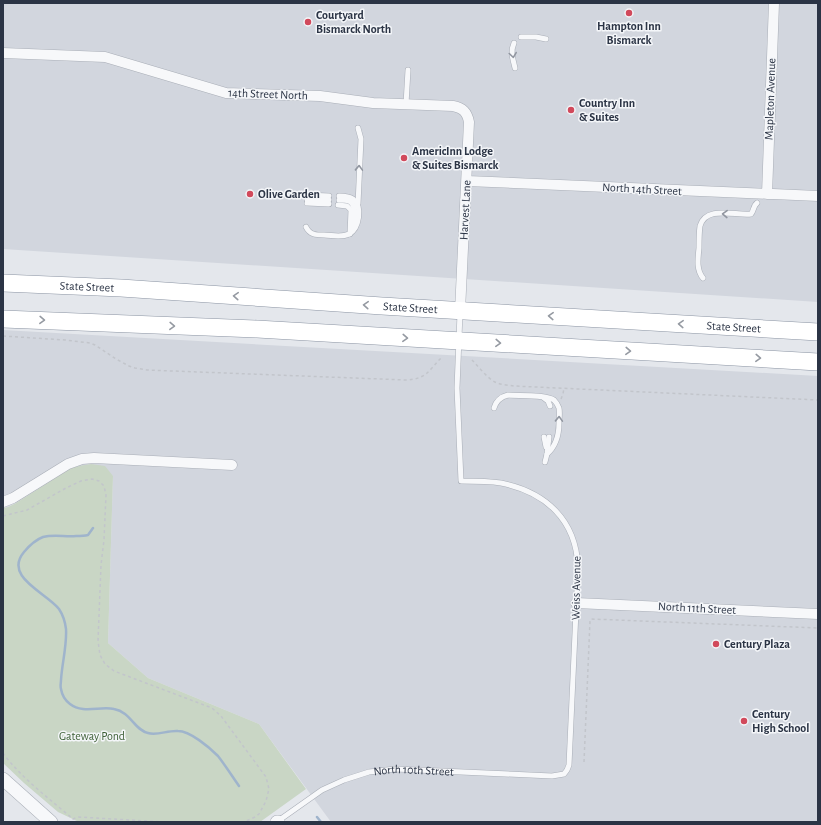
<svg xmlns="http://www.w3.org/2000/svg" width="821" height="825" font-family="'Alegreya Sans',sans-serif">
<rect width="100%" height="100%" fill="#e4e7ec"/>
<path fill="#d2d6de" d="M3 3H818V302L3 249Z
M3 330 818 376V822H331L259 724 148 678 108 643 113 476 79 466 71 468 16 503 8 507 3 508Z"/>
<path fill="#c9d6c5" d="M91 464 105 466 113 476 108 643 148 678 259 724 306 789 260 822H79L58 812 24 783 3 763V508L8 507 16 503 71 468 79 466Z"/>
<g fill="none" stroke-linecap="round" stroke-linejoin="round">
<path stroke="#9fb4cc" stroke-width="2.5" d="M93 528 88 535C84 536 80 536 76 536 65 537 54 534 43 537 35 540 29 546 24 552 3 577 47 593 59 609 63 615 65 621 66 629 67 646 62 663 61 680 61 683 60 686 61 689 62 695 66 701 70 704 83 714 100 706 114 709 131 712 134 730 148 733 157 736 168 730 178 731 190 731 209 747 218 756 225 765 232 776 239 786
M317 817 321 822"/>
<g stroke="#a9aeb7" stroke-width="6">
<g id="service">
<path d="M521 37H536L546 39"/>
<path d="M514 43C510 52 513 59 515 68"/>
<path d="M406 104 408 70"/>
<path d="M307 195 329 196"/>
<path d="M307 199 329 200"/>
<path d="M339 200C342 200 346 200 349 201 357 205 355 219 354 227"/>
<path d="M307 203 329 204"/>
<path d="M358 204 361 139 358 128"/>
<path d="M338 205 347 206 351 210 350 234"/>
<path d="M306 227C310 235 316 235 324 235 332 235 341 238 349 234 359 229 363 207 353 199 349 196 344 196 339 196"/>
<path d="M703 278C696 270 698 258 699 248 699 241 699 233 700 226 706 205 736 216 751 214 754 211 753 206 757 203"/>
<path d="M544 398 548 401 550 406"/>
<path d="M494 408C496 401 500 397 508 395 518 396 546 394 554 400 556 402 558 405 559 408 560 413 559 418 559 423 559 435 556 446 547 454"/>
<path d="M544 437 546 447"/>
<path d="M545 462 547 454 549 437"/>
<path id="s1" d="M278 821 322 790 344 780 369 772 395 769 552 776 564 774 567 770 569 765 578 567C576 520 546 492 501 483 488 481 475 481 461 481L457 388 460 313"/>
</g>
</g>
<g stroke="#a9aeb7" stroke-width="11">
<path id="minor" d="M3 53 105 57 226 93 320 96 373 103 453 106C463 108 467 112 469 122L460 311
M467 181 818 196
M767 194 774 3
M3 502 13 498 68 464 82 459 94 458 232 465
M576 603 818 614"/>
</g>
<g stroke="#a9aeb7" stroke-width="14">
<path id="tertiary" d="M3 779 51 822
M277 822H278"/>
</g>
<g stroke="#8b94a3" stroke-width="18">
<g id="trunk">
<path id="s2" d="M3 283 121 288 382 306 818 332"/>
<path d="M3 319 257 329 818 362"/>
</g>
</g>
<path stroke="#c2c5cb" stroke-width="1.5" stroke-dasharray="3 3" stroke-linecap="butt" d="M3 336 65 340 90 343 95 345 116 359 129 366 135 368 147 370 406 380C427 379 429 370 442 357
M472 360C479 367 486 377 495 382 501 385 508 385 514 386L818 400
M561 399 563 394 564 388
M3 516 27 510 66 488 81 481 92 479 99 481 104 486 106 495 104 540 101 565 98 641 100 655 105 664 114 671 212 708 221 716 266 777 269 789 266 801 259 814 255 817 244 822
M3 753C20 777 51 800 73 819L78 817 165 822
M584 762 590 621 591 619 818 628"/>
<use href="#service" stroke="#f7f8fa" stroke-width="5"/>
<use href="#minor" stroke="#f7f8fa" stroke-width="10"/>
<use href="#tertiary" stroke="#f7f8fa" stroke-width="13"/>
<use href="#trunk" stroke="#fff" stroke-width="17"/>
</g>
<defs><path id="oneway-chevron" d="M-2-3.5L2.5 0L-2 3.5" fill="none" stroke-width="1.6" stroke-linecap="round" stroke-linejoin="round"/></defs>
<g stroke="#9196a0">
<use href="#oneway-chevron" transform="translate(513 55) rotate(82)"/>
<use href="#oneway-chevron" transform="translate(359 168) rotate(-88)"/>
<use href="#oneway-chevron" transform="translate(725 214) rotate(-178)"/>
<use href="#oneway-chevron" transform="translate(559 419) rotate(-88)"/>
</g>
<g stroke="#959aa2">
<use href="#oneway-chevron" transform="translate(236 296) rotate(-176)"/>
<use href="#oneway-chevron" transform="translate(366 305) rotate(-176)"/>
<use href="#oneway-chevron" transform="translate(551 316) rotate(-177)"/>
<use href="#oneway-chevron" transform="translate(42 320) rotate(2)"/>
<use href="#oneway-chevron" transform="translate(681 324) rotate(-177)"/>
<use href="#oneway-chevron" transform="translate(172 326) rotate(2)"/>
<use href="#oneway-chevron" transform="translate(405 338) rotate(3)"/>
<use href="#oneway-chevron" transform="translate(498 343) rotate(3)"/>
<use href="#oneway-chevron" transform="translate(628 351) rotate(3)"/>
<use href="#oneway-chevron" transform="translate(758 358) rotate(3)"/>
</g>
<g fill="#d1495b" stroke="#f4f6f9" stroke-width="1.5">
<circle cx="629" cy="13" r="4"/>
<circle cx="308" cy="22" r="4"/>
<circle cx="571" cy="110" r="4"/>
<circle cx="404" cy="158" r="4"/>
<circle cx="250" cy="194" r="4"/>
<circle cx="716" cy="644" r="4"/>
<circle cx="744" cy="721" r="4"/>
</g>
<g text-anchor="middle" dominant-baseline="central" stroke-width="3" stroke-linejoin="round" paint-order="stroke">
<g font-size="12" font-weight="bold" fill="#2b3445" stroke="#f4f6f9" text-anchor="start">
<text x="316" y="15">Courtyard<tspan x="316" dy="14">Bismarck North</tspan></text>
<text x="629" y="26" text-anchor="middle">Hampton Inn<tspan x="629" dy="14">Bismarck</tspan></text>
<text x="579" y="103">Country Inn<tspan x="579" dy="14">&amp; Suites</tspan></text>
<text x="412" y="151">AmericInn Lodge<tspan x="412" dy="14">&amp; Suites Bismarck</tspan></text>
<text x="258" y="194">Olive Garden</text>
<text x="724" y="644">Century Plaza</text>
<text x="752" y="714">Century<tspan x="752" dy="14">High School</tspan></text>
</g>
<g font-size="12" fill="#2b3445" stroke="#f4f6f9">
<text transform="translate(268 94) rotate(2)">14th Street North</text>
<text transform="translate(770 99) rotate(-88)">Mapleton Avenue</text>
<text transform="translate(642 189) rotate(3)">North 14th Street</text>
<text transform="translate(465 210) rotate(-87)">Harvest Lane</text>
<text stroke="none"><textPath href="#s2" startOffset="84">State Street</textPath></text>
<text stroke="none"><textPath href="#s2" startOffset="408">State Street</textPath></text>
<text stroke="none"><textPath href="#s2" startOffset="732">State Street</textPath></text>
<text transform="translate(576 588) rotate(-89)">Weiss Avenue</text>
<text transform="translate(697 608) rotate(3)">North 11th Street</text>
<text stroke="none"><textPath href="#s1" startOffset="149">North 10th Street</textPath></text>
</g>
<g font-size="12" fill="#3f6138" stroke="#f4f6f9">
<text x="92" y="736">Gateway Pond</text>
</g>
</g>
<rect width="821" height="825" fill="none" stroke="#2b3445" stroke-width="8"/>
</svg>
